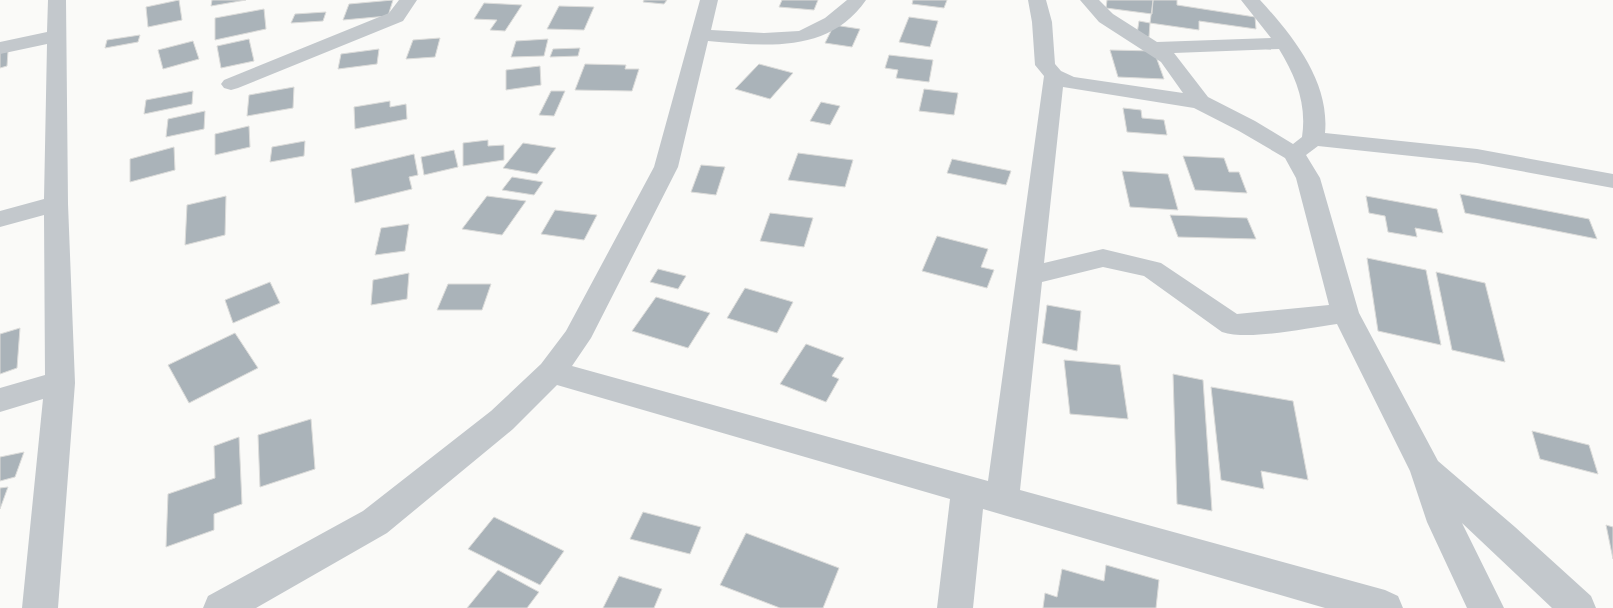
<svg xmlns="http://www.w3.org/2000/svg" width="1613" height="608" font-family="Arial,sans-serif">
<rect width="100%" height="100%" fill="#fafaf8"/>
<path fill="#aab3b9" stroke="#dcdcda" d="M179 0 182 20 148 27 146 7Z
M212 0H246L211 6Z
M393 0 388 16 343 20 349 4Z
M644 0H667L664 4 643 2Z
M782 0H818L814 10 779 7Z
M913 0H947L944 8 912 4Z
M1107 0H1153L1152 14 1106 8Z
M1153 0H1177V5L1255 17 1256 29 1199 21V30L1150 23Z
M484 3 522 5 505 31 490 30 497 20 474 19Z
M559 6 594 7 584 30 547 29Z
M264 9 266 29 215 40V18Z
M326 12 323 21 291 23 295 14Z
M909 17 938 21 930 47 899 42Z
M1139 21 1150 23 1149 37 1137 34Z
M834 25 860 29 852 47 825 43Z
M140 35 138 42 105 48 107 40Z
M440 38 435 57 406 59 413 40Z
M249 39 254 61 221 68 217 46Z
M548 39 544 56 511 57 516 41Z
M193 41 199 59 163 69 158 50Z
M580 48 578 56 550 57 553 49Z
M379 49 377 64 338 69 341 54Z
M1110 50 1154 51 1164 79 1118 77Z
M8 51 7 66 0 68V53Z
M889 55 933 60 929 82 896 78 898 70 885 68Z
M585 64 626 65 625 69H639L632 91 575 90Z
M759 64 793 73 770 99 735 89Z
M540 66 541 85 506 90V70Z
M294 87 293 108 247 116 249 95Z
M924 89 958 93 954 115 919 111Z
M193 91 192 104 144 114 146 100Z
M551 91H565L554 116 539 115Z
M390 101V107L406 104 407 119 355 129 354 107Z
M821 102 840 106 830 125 810 121Z
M1123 108 1141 110 1142 118 1164 120 1167 135 1127 132Z
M205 111 204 129 166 137 168 119Z
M249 126 250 147 215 155V134Z
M488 140V146L504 145V160L463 166V143Z
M305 141 304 156 270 162 272 147Z
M523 143 556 148 537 174 503 168Z
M174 147 175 170 130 182V159Z
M454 150 458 167 424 175 421 157Z
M798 153 853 160 845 187 788 180Z
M414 154 418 175 409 177 412 189 355 203 351 169Z
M1183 156 1224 158 1229 172H1239L1247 193 1195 190Z
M952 159 1011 171 1006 185 947 173Z
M701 165 725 167 716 195 691 192Z
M1122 171 1168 174 1178 210 1130 207Z
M512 177 543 182 534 195 502 190Z
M1460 194 1589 219 1597 239 1465 213Z
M226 196 225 235 185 245 187 205Z
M487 196 526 201 502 235 462 229Z
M1366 196 1437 209 1443 233 1415 228 1417 237 1388 232 1385 216 1369 213Z
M555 210 597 215 584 240 541 234Z
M770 213 813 218 804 247 760 241Z
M1170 215 1247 218 1256 239 1178 237Z
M409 224 405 251 375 255 381 228Z
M937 236 988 249 981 267 994 270 987 288 922 271Z
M1367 258 1426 270 1441 345 1378 331Z
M658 269 686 276 678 289 650 282Z
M1436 272 1485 283 1505 362 1452 350Z
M409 273 407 299 371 305 373 280Z
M270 282 280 303 233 323 225 300Z
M448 284H491L482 310H437Z
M745 288 793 302 777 333 727 318Z
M656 297 710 313 688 348 632 331Z
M1047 305 1081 311 1077 351 1042 343Z
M20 328 17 368 0 374V334Z
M235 333 258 368 189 403 168 365Z
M806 344 844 358 832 376 839 379 826 402 780 384Z
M1064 360 1120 365 1128 419 1070 414Z
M1173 374 1203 380 1212 511 1177 504Z
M1211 387 1293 401 1308 480 1261 471 1264 489 1221 480Z
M311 419 315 469 260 487 258 435Z
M1532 431 1589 445 1598 474 1540 459Z
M239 437 242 504 214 514V530L166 547 168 494 215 478 214 446Z
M24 452 15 477 0 481V457Z
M8 487 0 509V488Z
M643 512 701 527 690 554 630 539Z
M494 517 564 551 540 585 468 549Z
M1606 525 1613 527V559Z
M746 533 839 568 823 608H780L720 585Z
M1106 565 1159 580 1156 608H1043L1045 593 1057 597 1062 569 1104 581Z
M498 570 539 592 527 608H467Z
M619 576 662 589 654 608H603Z"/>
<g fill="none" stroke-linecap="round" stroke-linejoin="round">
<path fill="#c3c8cc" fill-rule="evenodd" d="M48 0H66L68 204 75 383 58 608H22L43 399 0 412V388L45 375 44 215 0 227V211L44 199 47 44 0 54V42L47 32Z
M399 0H417L403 21 238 88 231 90 224 88 221 84 224 80 389 13Z
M700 0H718L711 30 764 33 799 31 825 18 847 0H866C829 54 765 46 708 41L678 167 591 338 572 366 988 481 1044 76 1035 65 1032 22 1028 0H1046L1052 22 1055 64 1061 71 1074 77 1183 93 1161 62 1099 22 1080 0H1099L1113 14 1157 42 1271 38 1241 0H1260C1293 36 1330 82 1325 133L1477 149 1613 174V188L1477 163 1318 146 1306 155 1320 178 1359 313 1438 461 1515 527 1591 596 1596 608H1552L1462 523 1504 608H1467L1427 522 1410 471 1337 324C1306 328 1250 341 1222 332L1144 276 1103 267 1042 282 1020 490 1385 590 1398 596 1403 608H1325L983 509 973 608H937L950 499 557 385 513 429 387 533 256 608H203L208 596 363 511 491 411 541 364 566 331 654 167ZM1279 49C1296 77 1307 104 1302 137L1293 144 1255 121 1208 97 1174 53ZM1063 87 1194 108 1239 131 1285 158 1296 178 1329 305 1237 314 1161 263 1103 249 1044 263Z"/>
</g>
</svg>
